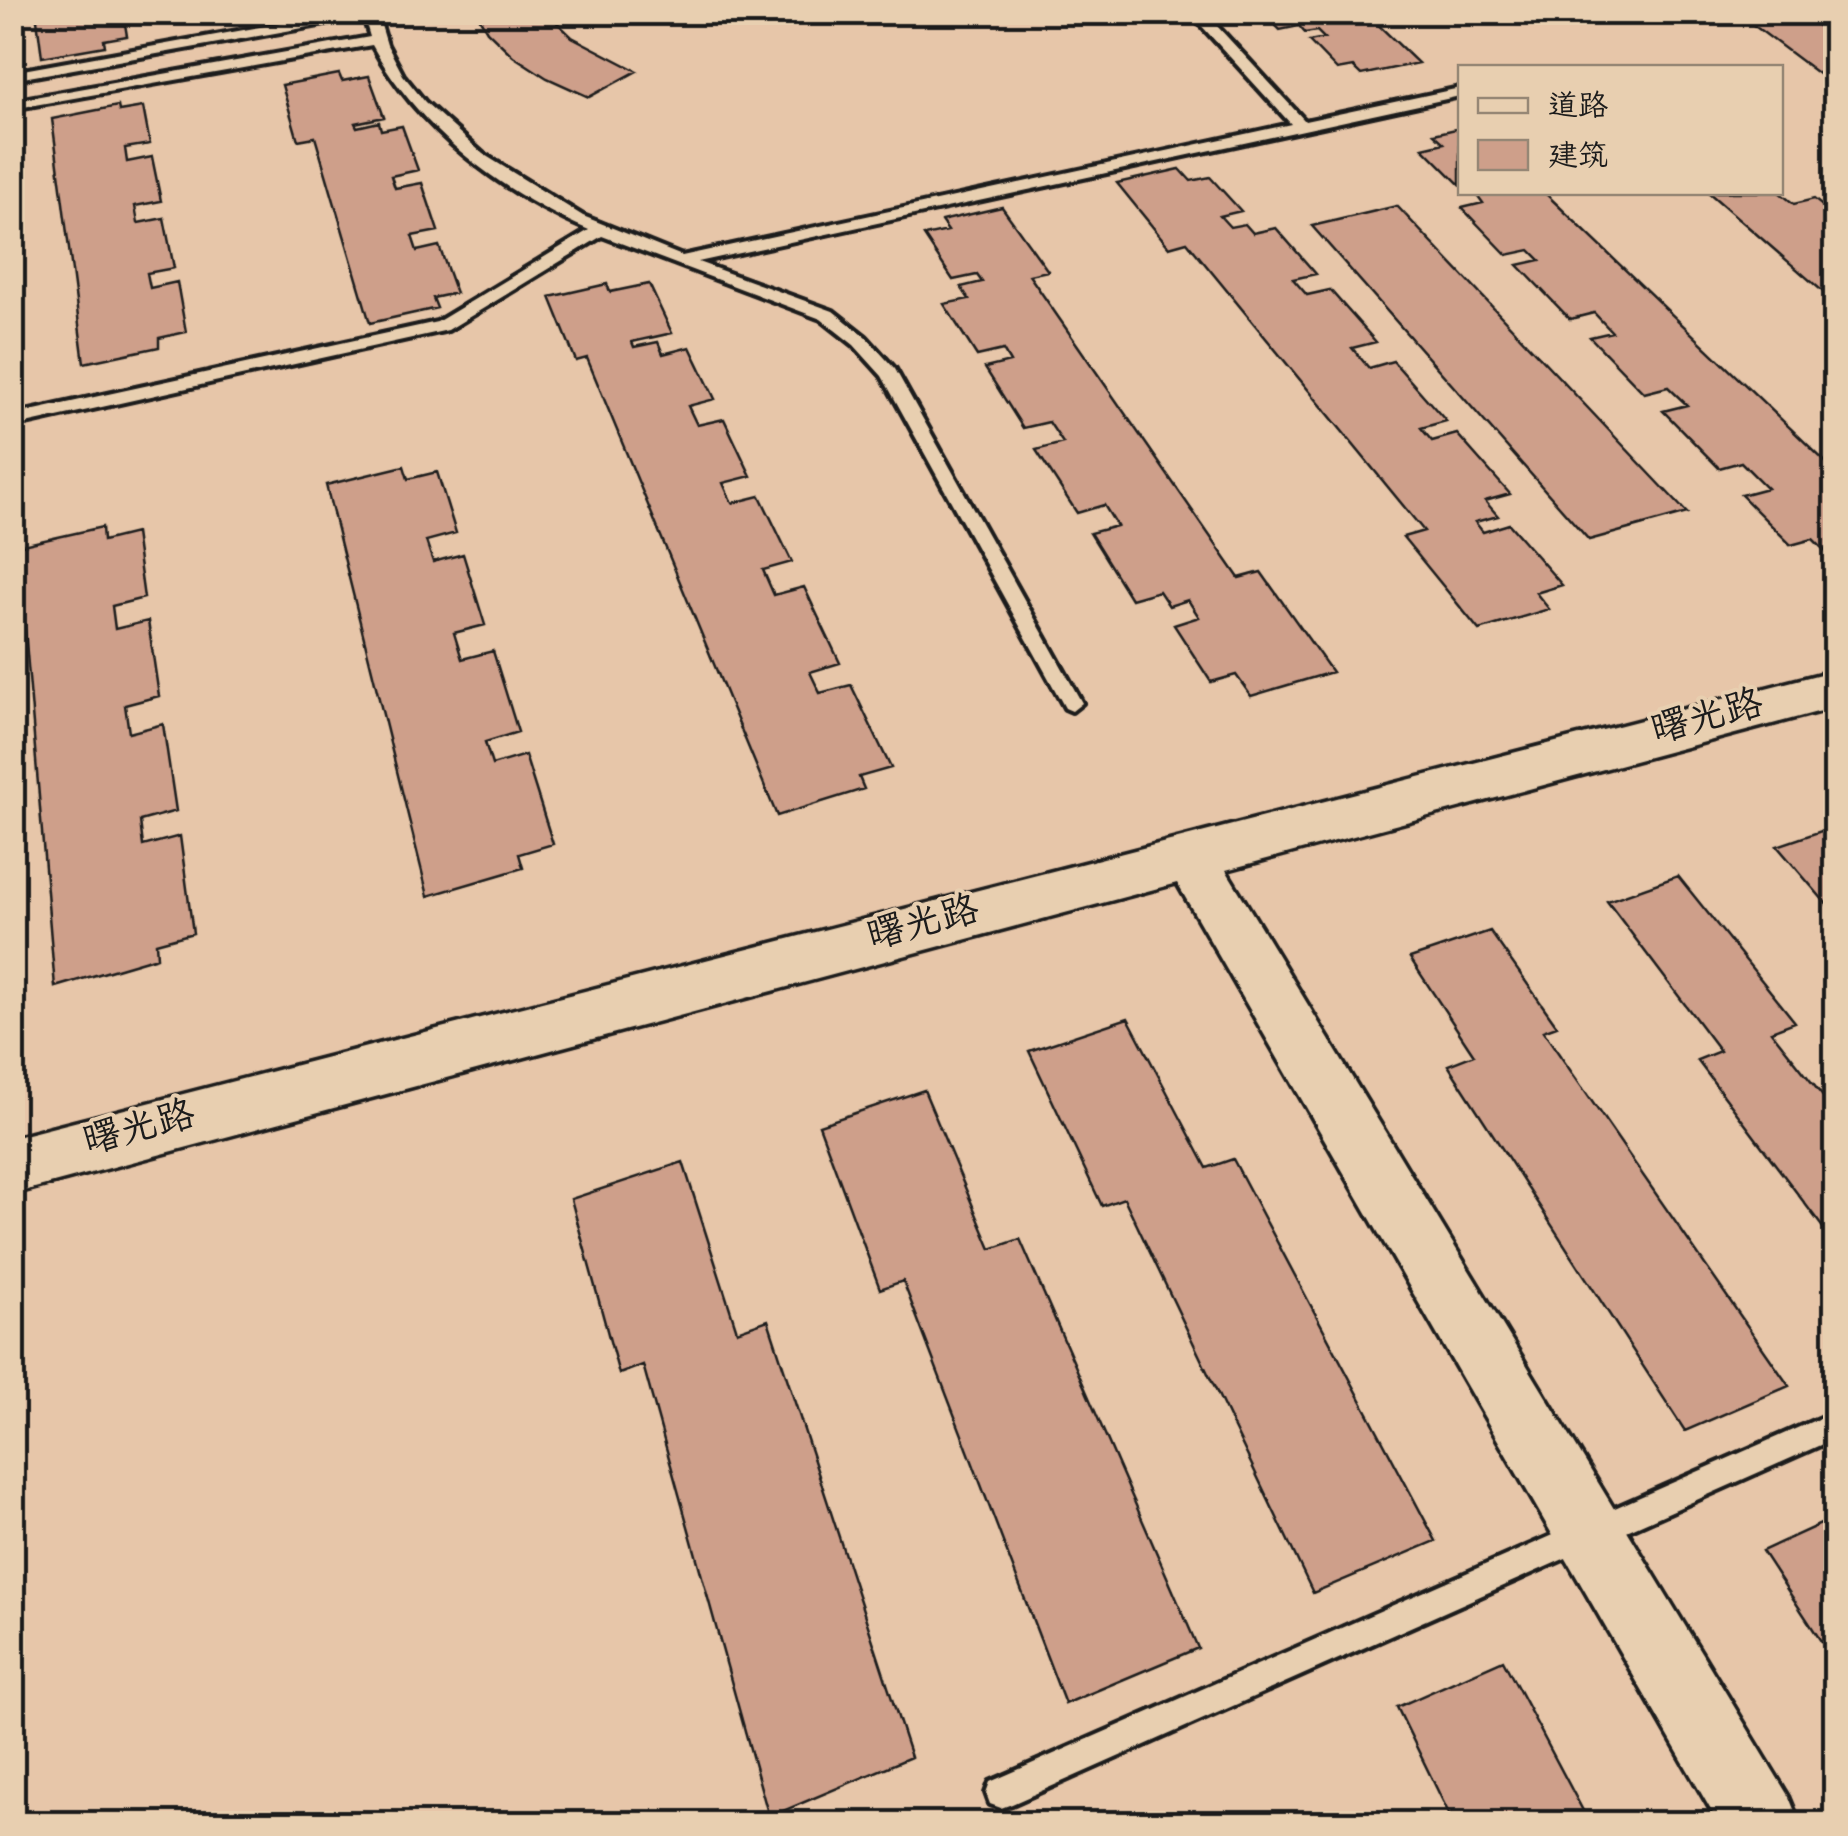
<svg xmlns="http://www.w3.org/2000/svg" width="1848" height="1836" font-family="'Gochi Hand','LXGW WenKai TC',sans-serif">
<rect width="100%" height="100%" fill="#e7c6a9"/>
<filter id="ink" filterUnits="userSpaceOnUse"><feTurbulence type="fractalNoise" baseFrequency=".01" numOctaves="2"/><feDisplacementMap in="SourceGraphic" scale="20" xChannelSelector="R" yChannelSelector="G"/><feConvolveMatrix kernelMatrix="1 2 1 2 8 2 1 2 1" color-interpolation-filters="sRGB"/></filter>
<g filter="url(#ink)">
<path fill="#ce9f8a" stroke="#1c1c1c" stroke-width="2.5" d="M36 12H123L127 36 104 40 105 46 42 57Z
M476 12H546L572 37 637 71 589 97 547 78 513 56 487 31Z
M1262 12H1365L1418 63 1361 75 1353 67 1337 70 1309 41 1324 38 1317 31 1305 33 1299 26 1280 30Z
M1736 12H1823L1829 17 1811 21 1828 33 1836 32V87Z
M339 74 342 81 369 76 384 117 355 123 357 127 379 122 381 130 402 126 418 170 391 176 395 188 422 183 438 231 412 236 417 251 439 246 456 293 433 298 437 308 370 323 315 137 298 140 282 85Z
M118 106 119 111 143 107 150 144 125 148 127 162 152 157 161 201 135 206 138 223 164 218 174 268 147 273 150 288 177 282 186 332 159 338V347L84 363 52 119Z
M1460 128V185L1423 148 1444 143 1434 134Z
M1180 169 1191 181 1210 177 1241 211 1220 216 1230 227 1245 224 1253 233 1276 228 1316 274 1293 279 1307 295 1330 290 1376 342 1352 348 1369 368 1393 361 1446 421 1421 428 1432 441 1457 434 1510 494 1485 501 1498 516 1475 522 1483 532 1509 524 1562 585 1536 593 1549 609 1479 630 1403 537 1424 531 1187 242 1169 247 1117 183Z
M1544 192 1836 472V557L1832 558 1813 539 1791 545 1741 495 1767 488 1741 462 1719 468 1663 411 1687 405 1668 387 1644 393 1590 337 1612 332 1594 313 1570 319 1518 265 1540 260 1530 250 1507 255 1462 208 1483 203 1475 192Z
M1708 192H1779L1794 204 1814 199 1836 217V303Z
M1397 206 1687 513 1589 540 1312 226Z
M1002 207 1048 271 1029 275 1239 578 1261 572 1332 672 1251 696 1236 675 1211 682 1174 625 1199 617 1188 600 1169 606 1159 591 1131 599 1090 533 1117 526 1104 505 1077 513 1036 450 1063 443 1049 422 1023 428 985 368 1010 362 1003 350 977 356 944 304 969 299 961 287 982 282 977 275 953 280 924 236 948 231 941 221Z
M607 284 610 292 649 284 672 333 632 342 634 347 658 342 663 354 690 347 715 399 688 406 697 425 724 419 751 476 723 483 732 503 760 496 792 562 763 570 774 595 804 587 840 663 810 672 820 693 851 685 891 768 859 777 864 789 777 816 587 358 576 361 550 297Z
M404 466 408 479 437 472 456 533 426 541 433 562 463 554 485 625 454 633 462 659 493 651 518 732 485 742 492 765 525 755 553 844 519 854 523 868 428 896 326 485Z
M102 527 103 541 135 533 144 598 112 606 115 629 148 621 159 696 125 705 129 733 163 724 176 811 140 821 143 846 180 836 193 933 156 943 157 957 55 987 18 546Z
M1836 826V915L1777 846Z
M1678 876 1795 1022 1771 1031 1836 1113V1245L1697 1060 1720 1051 1607 901Z
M1490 931 1557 1026 1543 1031 1789 1386 1685 1431 1448 1065 1474 1055 1410 958Z
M1128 1018 1207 1168 1233 1159 1436 1541 1313 1593 1124 1198 1102 1206 1029 1051Z
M924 1090 991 1249 1020 1239 1198 1648 1065 1704 903 1281 880 1289 819 1125Z
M683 1162 737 1331 768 1320 911 1757 769 1817 643 1365 619 1374 571 1199Z
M1836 1517V1664L1762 1551Z
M1503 1660 1590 1824H1454L1397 1707Z"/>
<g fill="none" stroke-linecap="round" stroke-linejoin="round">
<g stroke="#1c1c1c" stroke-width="8">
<path id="lane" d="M342 12H377L387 45 403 75 425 102 483 154 583 216 682 256 1291 124 1189 12H1204L1305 121 1460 88V96L698 262 833 311 866 337 895 369 1082 703 1072 711 1065 708 882 376 854 345 821 319 602 236 448 330 12 427V415L437 322 589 230C501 193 418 129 372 45L12 109V101L370 37 364 17 12 80V72Z
M1836 1411V1438L1012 1804 1001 1808 990 1804 986 1793 990 1782Z"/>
</g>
<g stroke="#1c1c1c" stroke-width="7">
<path id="secondary" d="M1836 670V707L1226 870 1789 1797 1800 1824H1719L1177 883 12 1194V1138Z"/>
</g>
<use href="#lane" fill="#e8cfb0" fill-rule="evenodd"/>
<use href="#secondary" fill="#e8cfb0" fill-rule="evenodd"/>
</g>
</g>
<g text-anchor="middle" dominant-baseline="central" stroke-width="8" stroke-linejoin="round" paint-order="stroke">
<g font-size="38" fill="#1c1c1c" stroke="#e8cfb0">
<text transform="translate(1708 721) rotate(-15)">曙光路</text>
<text transform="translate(924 927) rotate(-15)">曙光路</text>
<text transform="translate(140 1132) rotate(-15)">曙光路</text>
</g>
</g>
<rect width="1848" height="1836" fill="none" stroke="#e8cfb0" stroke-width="50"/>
<rect x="25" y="25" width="1798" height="1786" fill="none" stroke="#1c1c1c" stroke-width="4" filter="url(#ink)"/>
<rect x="1458" y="65" width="325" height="130" fill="#e8cfb0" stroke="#968775" stroke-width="2.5"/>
<rect x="1478" y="98" width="50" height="15" fill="#e8cfb0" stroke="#968775" stroke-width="2.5"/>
<text x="1548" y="115" font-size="30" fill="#1c1c1c">道路</text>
<rect x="1478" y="140" width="50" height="30" fill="#ce9f8a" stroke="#968775" stroke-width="2.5"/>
<text x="1548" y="165" font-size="30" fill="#1c1c1c">建筑</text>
</svg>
